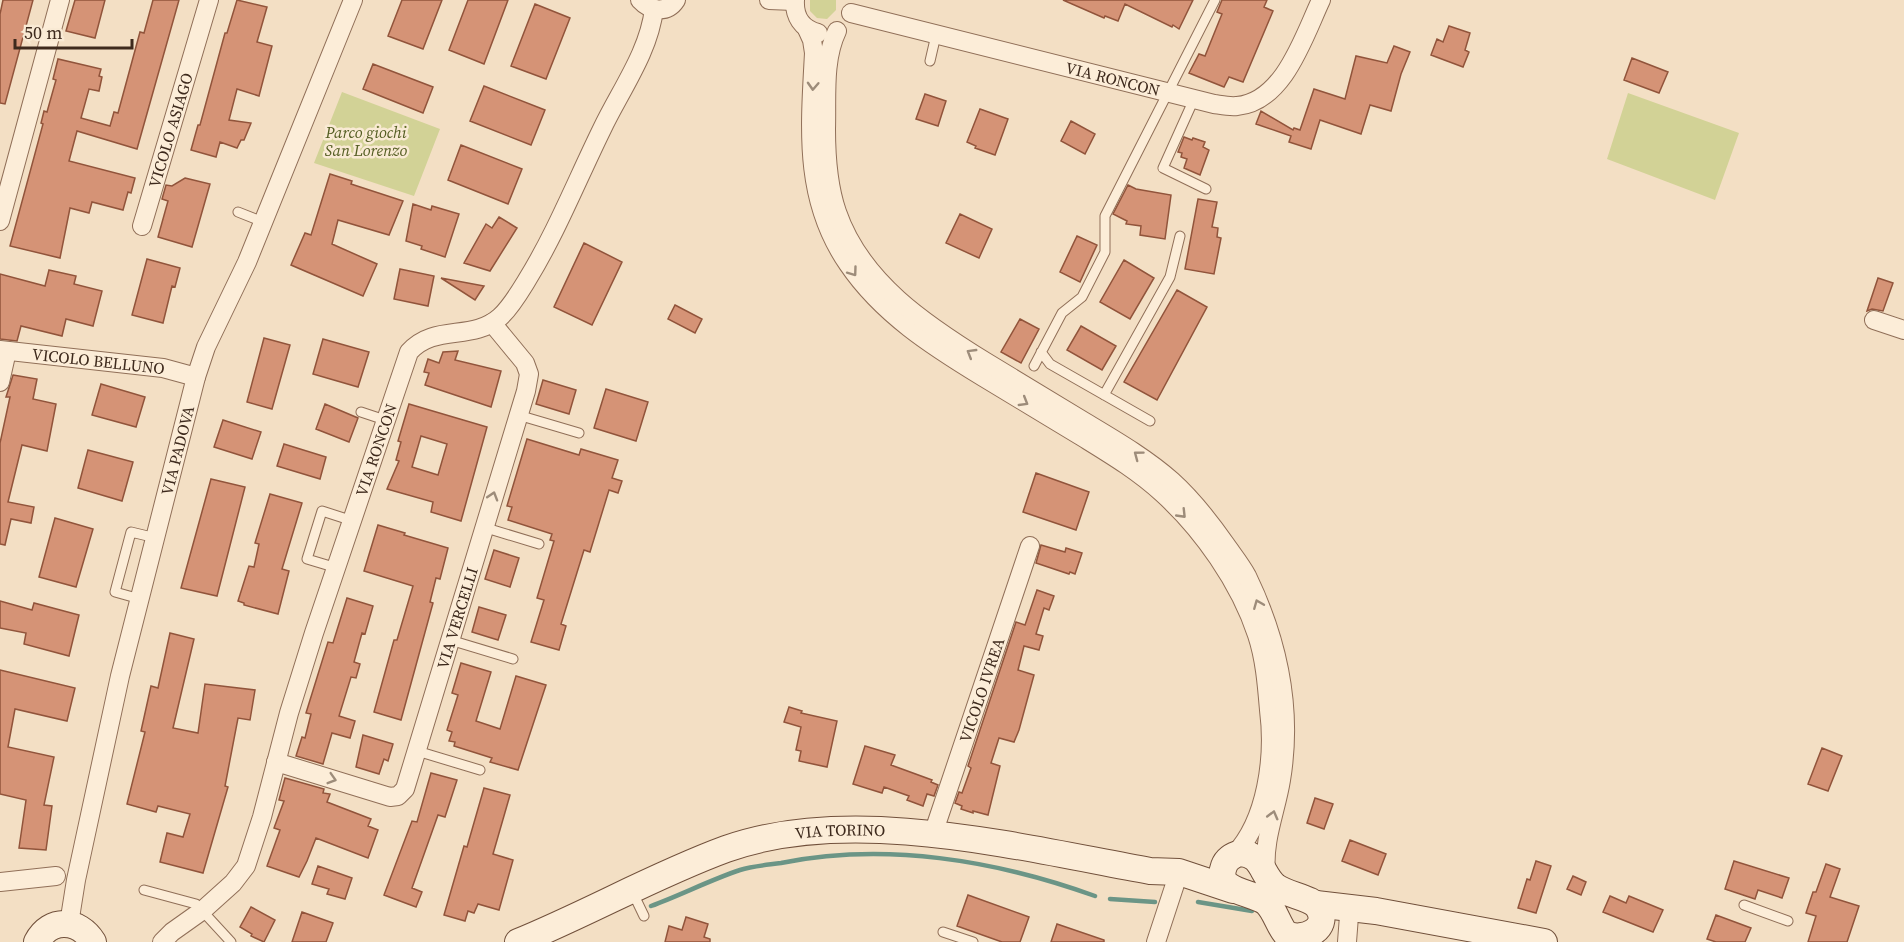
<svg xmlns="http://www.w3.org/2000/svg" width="1904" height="942" font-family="'Source Serif 4',serif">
<rect width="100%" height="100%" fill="#f3dfc4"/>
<path fill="#d2d296" d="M810 0H836V10L827 19 817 18 810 11Z
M342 92 440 129 414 196 314 163Z
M1628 93 1739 133 1715 200 1607 159Z"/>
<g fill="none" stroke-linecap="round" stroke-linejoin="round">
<path stroke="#6b9586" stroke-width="4.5" d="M1110 899 1155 902
M1198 902 1252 911
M651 906C681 895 710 880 740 870 753 866 767 865 781 863 885 842 995 860 1095 896"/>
</g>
<path fill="#d59376" stroke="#91543b" stroke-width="1.5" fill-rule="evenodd" d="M3 0H33L5 104 0 103V14Z
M75 0H105L95 38 66 31Z
M153 0H179L137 149 77 131 69 161 135 178 131 193 128 192 123 210 92 202 89 213 70 208 60 258 10 246 43 124 41 123 44 111 47 112 56 80 53 79 58 59 101 69 99 76 102 77 99 91 89 89 81 118 110 126 114 112 118 113 140 32 144 33Z
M237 0 267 7 257 42 272 46 259 96 237 89 229 120 251 123 244 140H241L237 148 220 142 216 157 191 150 198 125H200L225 33H227Z
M402 0H442L423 49 388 36Z
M468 0H508L484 64 449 50Z
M1063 0H1193L1179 29 1173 25 1172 27 1125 4 1118 21 1105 16 1104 18Z
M1222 0H1267L1264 7 1273 11 1243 82 1229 77 1224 87 1189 73 1199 54 1205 56 1222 14 1217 12Z
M535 4 570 18 546 79 511 66Z
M1449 26 1470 33 1465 50 1469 52 1463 67 1431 55 1437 39 1443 42Z
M1394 46 1410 52 1401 74 1391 111 1370 105 1361 134 1320 120 1311 149 1289 142 1291 136 1256 124 1261 111 1293 130 1294 128 1300 130 1314 89 1345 99 1356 56 1387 63Z
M1632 58 1668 72 1659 93 1624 80Z
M373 64 433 87 423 113 363 89Z
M484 86 545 110 531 145 470 121Z
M925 94 946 101 938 126 916 119Z
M980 109 1008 119 995 155 975 148 976 146 967 142Z
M1071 121 1095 134 1085 154 1061 141Z
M1184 137 1192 140 1193 138 1205 142 1203 147 1209 150 1200 175 1184 168 1187 159 1181 157 1182 153 1178 152Z
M461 145 522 169 508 204 448 180Z
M330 174 352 181 351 184 403 201 389 235 338 220 332 244 377 264 363 296 291 265 305 233 311 235Z
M185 178 210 184 192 247 158 237 168 201 162 199 166 185 172 186Z
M1128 185 1136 189 1171 195 1165 239 1140 235 1141 226 1126 224 1127 221 1113 214Z
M1198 199 1217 202 1212 227 1218 228 1217 237 1221 238 1214 274 1185 269Z
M413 204 431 210 432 206 459 214 445 257 421 249 422 246 406 241Z
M960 214 992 229 979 258 946 243Z
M499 217 517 228 490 271 464 263 486 224 492 228Z
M1077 236 1097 245 1080 282 1060 272Z
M584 243 622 262 592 325 554 307Z
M147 259 180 268 175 287 172 286 163 323 132 315Z
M1124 260 1154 278 1130 319 1100 302Z
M400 269 434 276 428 306 394 299Z
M49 270 76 276 74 284 102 291 93 326 66 319 62 336 21 326 17 341 0 339V274L45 286Z
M441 278 484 286 475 300Z
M1878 278 1893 283 1883 311 1872 309 1867 311Z
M1177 290 1207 307 1157 400 1124 382Z
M675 305 702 319 695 333 668 319Z
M1020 319 1039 329 1021 363 1001 352Z
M1081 326 1116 346 1102 370 1067 350Z
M264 338 290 345 272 409 247 402Z
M323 339 369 352 358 387 313 374Z
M458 351 455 360 501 371 491 407 425 385 429 373 424 372 428 359 439 363 443 352Z
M13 375 37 379 33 399 56 404 47 451 22 445 8 502 34 507 31 523 11 519 5 545 0 544V443L10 397H6Z
M543 380 576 390 569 414 536 404Z
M101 384 145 397 136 427 92 415Z
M606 389 648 402 636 441 594 428Z
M325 404 358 418 349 442 316 429Z
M409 404 487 427 461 521 431 512 433 502 387 489 399 461 396 460 401 442 398 441ZM421 436 447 444 438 475 412 467Z
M223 420 261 432 252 459 214 447Z
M527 439 579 455 581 449 618 460 612 478 622 481 618 493 609 490 590 552 584 550 561 624 566 626 559 650 531 642 544 600 537 598 554 541 550 540 552 534 508 520 512 507 507 506Z
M284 444 326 457 320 479 277 466Z
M88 450 133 462 122 501 78 488Z
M1036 473 1089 492 1076 530 1023 512Z
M211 479 245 487 217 596 181 588Z
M270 494 302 503 282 569 289 571 278 614 244 605V603L238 601 249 566 254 567 259 544 255 543Z
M55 518 93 529 76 587 39 577Z
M378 525 405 533 404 535 448 548 440 579 436 578 430 602 433 603 401 720 374 712 394 640H397L413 586 364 571Z
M1041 545 1065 552 1066 548 1082 553 1075 574 1070 572 1069 574 1036 563Z
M494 550 519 558 510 587 485 579Z
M1037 590 1054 596 1049 610 1044 608 1036 634 1043 636 1039 650 1024 646 1018 670 1034 675 1019 730 1014 742 999 738 991 763 1000 766 988 815 973 811V813L961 809 962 806 955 803 959 792 962 793 971 768 968 766 1016 622 1025 625Z
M347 598 373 606 365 634 362 633 354 662 360 664 356 678 351 677 339 716 355 721 350 738 332 733 323 764 296 756 302 737 305 738 311 714 306 713 328 642 333 643Z
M0 601 32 610 34 603 79 615 69 656 24 644 26 633 0 628Z
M479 607 506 615 498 640 472 632Z
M170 633 194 639 173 728 198 733 205 684 255 690 250 720 238 718 225 786 228 787 203 873 160 862 167 833 183 837 190 814 158 806 156 812 127 804 145 732 141 731 151 686 158 688Z
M461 663 491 672 476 721 500 729 516 676 546 685 518 770 490 762 492 758 454 746 455 742 449 741 452 732 447 730 458 695 452 693Z
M0 670 75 688 67 721 15 709 8 747 54 757 44 805 52 806 46 850 19 848 26 800 0 794Z
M789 707 802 711 801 713 837 721 827 767 799 761 801 751 796 750 801 727 784 722Z
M363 735 393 744 388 761 384 759 379 774 356 767Z
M865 746 895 755 891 765 932 780 931 782 938 785 934 796 927 794 923 806 907 800 909 796 884 787 882 793 853 784Z
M1822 748 1842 756 1828 791 1808 784Z
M431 773 457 780 445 817 438 815 412 888 422 892 416 907 384 895 412 821 417 822Z
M285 778 324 789 323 793 330 794 327 802 371 819 368 826 378 830 368 858 316 838 307 861 299 877 267 866 280 830 274 828 284 801 279 800Z
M484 788 510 795 493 854 513 860 499 910 478 904 474 913 468 911 465 921 444 915 464 846 467 847Z
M1315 798 1333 804 1324 829 1307 823Z
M1350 840 1386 854 1378 875 1342 861Z
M1536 861 1551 866 1536 913 1518 908 1527 879 1530 880Z
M1734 861 1789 878 1782 898 1758 890 1755 899 1725 889Z
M1826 864 1840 869 1830 897 1859 906 1847 942H1808L1816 916 1806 913 1813 892H1816Z
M318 866 352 878 345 899 327 894 329 889 312 884Z
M1573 876 1586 882 1581 895 1567 889Z
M968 895 1029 917 1020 942H1002L957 926Z
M1610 896 1626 903 1629 896 1663 910 1653 932 1603 912Z
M251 907 275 920 264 942 251 936 252 934 240 927Z
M302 912 333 923 326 942H292Z
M1716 915 1751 928 1745 942H1716L1707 939Z
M686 917 708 924 704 937 710 939V942H665L669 926 682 930Z
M1057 924 1104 940V942H1051Z"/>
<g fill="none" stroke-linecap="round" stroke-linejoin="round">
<g stroke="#906f58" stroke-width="11">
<path id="lane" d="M930 61 936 35
M1194 99 1163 168 1206 189
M238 212 263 222
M1041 352 1050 364 1150 421
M1034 366 1062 313 1082 297 1105 252V216L1215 0
M1104 395 1170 277 1180 236
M361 412 385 420
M518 415 579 433
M483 527 539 544
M337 568 307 559 322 511 353 521
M140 599 115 592 131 532 156 538
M450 640 513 659
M417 751 480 770
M144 890 196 904 231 942
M632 891 644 916
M1744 905 1788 921
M943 932 973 942"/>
</g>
<g stroke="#906f58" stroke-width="20">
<g id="street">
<path d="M640 0C650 11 667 14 676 0"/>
<path d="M769 0 794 1"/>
<path d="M795 0C794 16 802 29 818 33"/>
<path id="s1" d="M851 13 1214 104C1221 105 1230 107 1237 106 1284 102 1304 36 1321 0"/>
<path d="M807 29 812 40 814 53C810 128 803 199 848 264 882 314 932 346 983 377 1015 396 1047 416 1079 435 1108 453 1137 470 1162 493 1202 529 1240 583 1257 635 1265 659 1267 686 1269 710 1275 757 1267 820 1234 855"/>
<path d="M837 31C823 60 827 97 826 129 826 157 828 186 837 212 861 282 926 325 986 362 1019 382 1052 402 1085 422 1115 440 1146 458 1172 481 1193 500 1210 522 1226 545 1233 555 1241 565 1247 576 1278 640 1293 708 1281 780 1276 811 1263 840 1266 872"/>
<path d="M0 221 60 0"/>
<path id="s2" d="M142 226 209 0"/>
<path d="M1874 320 1904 330"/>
<path id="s3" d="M0 350 163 368 196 377"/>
<path d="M0 382 7 351"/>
<path id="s4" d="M276 762 390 797 398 796 405 789 526 391 529 374 525 363 492 323"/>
<path id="s5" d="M933 834 1030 546"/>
<path d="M0 882 56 876"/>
<path id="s6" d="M69 924 76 880 120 676 196 377 206 347 247 262 353 0"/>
<path id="s7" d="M162 942 172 932 203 910 233 883 246 866 262 817 289 713 314 633 409 352C435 323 472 342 500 317 511 307 519 293 527 280 556 233 577 180 602 129 620 91 649 52 654 9"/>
<path d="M1156 942 1179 872"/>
<path d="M1347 942 1349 916"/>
</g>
</g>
<g stroke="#71503b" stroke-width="28">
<g id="secondary">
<path d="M1241 853C1263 855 1261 874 1275 886 1288 896 1313 897 1319 909 1330 929 1303 942 1286 934 1278 925 1276 912 1267 903 1253 891 1214 893 1224 866 1227 858 1233 855 1241 853Z"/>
<path d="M1316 904 1376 911 1544 942"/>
<path d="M37 942C50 917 79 919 93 942"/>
<path id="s8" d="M518 942C589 913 655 875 726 849 852 804 1022 848 1150 871L1179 872 1233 890"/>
</g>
</g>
<use href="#lane" stroke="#fcedd8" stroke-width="9"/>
<use href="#street" stroke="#fcedd8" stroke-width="18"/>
<use href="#secondary" stroke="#fcedd8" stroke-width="26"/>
</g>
<defs><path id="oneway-chevron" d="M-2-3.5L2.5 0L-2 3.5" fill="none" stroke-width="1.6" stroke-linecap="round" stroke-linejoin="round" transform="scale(1.5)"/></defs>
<g stroke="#9d8c7a">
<use href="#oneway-chevron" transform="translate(813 86) rotate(93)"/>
<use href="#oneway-chevron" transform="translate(853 272) rotate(54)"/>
<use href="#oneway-chevron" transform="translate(971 353) rotate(-149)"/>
<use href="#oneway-chevron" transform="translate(1024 402) rotate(31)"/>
<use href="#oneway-chevron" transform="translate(1138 455) rotate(-143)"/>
<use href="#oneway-chevron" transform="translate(493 496) rotate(-73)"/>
<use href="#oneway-chevron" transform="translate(1182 514) rotate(46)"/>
<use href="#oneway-chevron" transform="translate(1258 604) rotate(-112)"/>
<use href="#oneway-chevron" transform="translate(332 779) rotate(17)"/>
<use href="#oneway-chevron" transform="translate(1273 815) rotate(-75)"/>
</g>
<g text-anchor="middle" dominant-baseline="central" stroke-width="5" stroke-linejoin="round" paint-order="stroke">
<g font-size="16" fill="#3e2a1d" stroke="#f9ead4">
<text stroke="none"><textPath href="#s1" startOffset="270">VIA RONCON</textPath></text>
<text stroke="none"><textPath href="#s2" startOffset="100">VICOLO ASIAGO</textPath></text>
<text stroke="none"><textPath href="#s3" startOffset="99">VICOLO BELLUNO</textPath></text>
<text stroke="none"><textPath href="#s7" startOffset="550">VIA RONCON</textPath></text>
<text stroke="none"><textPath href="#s6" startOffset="486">VIA PADOVA</textPath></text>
<text stroke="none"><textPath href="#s4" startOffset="316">VIA VERCELLI</textPath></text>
<text stroke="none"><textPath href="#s5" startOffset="152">VICOLO IVREA</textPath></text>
<text stroke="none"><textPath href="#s8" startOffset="344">VIA TORINO</textPath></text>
</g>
<g font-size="16" font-style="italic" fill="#545d22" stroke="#f9ead4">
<text x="366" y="132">Parco giochi<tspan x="366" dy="18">San Lorenzo</tspan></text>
</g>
</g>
<path d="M15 39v9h117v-9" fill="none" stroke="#3e2a1d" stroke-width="3"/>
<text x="24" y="39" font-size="18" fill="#3e2a1d" stroke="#f9ead4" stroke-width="4.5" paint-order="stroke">50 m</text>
</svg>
